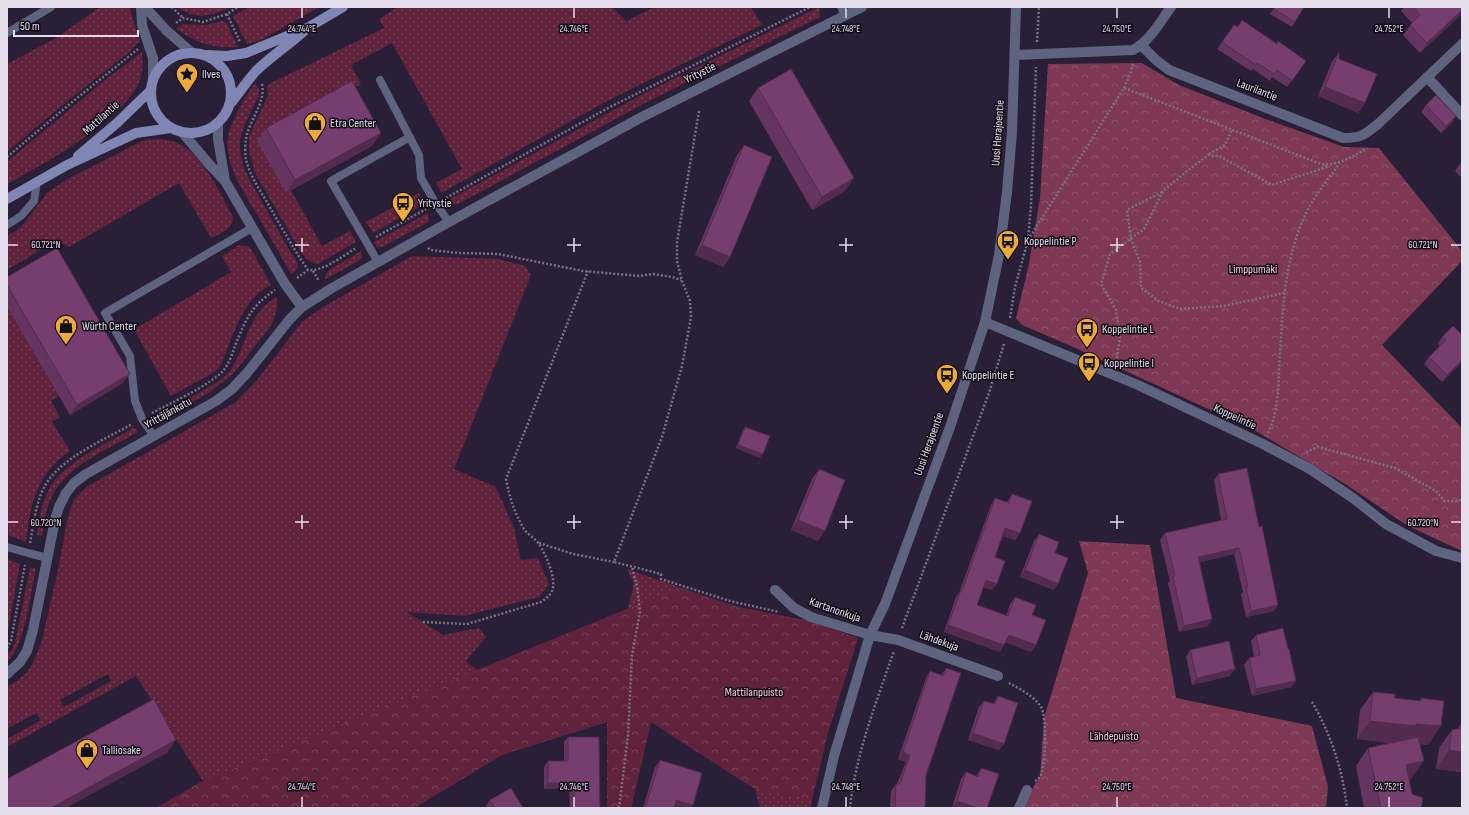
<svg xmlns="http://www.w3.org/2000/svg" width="1469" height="815" font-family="'Sofia Sans Condensed',sans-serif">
<defs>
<pattern id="grass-dots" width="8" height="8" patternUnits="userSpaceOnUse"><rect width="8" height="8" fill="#61223c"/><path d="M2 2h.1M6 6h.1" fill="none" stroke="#784258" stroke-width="1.8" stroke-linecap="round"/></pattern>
<pattern id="forest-crowns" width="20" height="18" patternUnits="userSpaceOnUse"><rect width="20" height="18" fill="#7e3854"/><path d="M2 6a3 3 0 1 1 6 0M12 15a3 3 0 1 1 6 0" fill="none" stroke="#90546d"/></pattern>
<pattern id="park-crowns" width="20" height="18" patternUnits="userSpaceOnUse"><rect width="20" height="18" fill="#61223c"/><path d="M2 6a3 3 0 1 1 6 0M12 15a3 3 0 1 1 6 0" fill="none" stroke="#784258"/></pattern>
</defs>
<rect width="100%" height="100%" fill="#291f36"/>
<path fill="url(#grass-dots)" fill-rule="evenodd" d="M100 7H129L140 41 127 54 65 103 7 152V64L56 38Z
M177 7H230C211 17 195 20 177 7Z
M249 7H319L261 40 247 44 233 16Z
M398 7H612L626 21 655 7H751L762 25 609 100 441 193 436 183 462 169 392 43 351 65 361 84 257 141 291 190 322 246 350 231 356 242 318 264C307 262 303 256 298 247L255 173 249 151V137L268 95 267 85 384 28 379 19Z
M819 7 820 17 649 101 458 204 454 205 450 199 645 93Z
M222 21 226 22 238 47C213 49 197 43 176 29L183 24 206 25Z
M142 52C143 61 143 71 140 80 135 94 123 105 112 115 80 144 44 164 7 184V162L106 79Z
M255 83 259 89V95C253 109 240 129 240 144 239 167 254 186 264 206 273 221 281 236 290 251 296 260 303 267 291 274 281 256 271 239 261 221 248 199 223 164 228 137 230 123 246 95 255 83Z
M160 139C165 140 170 140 175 142 202 152 220 193 233 217 233 229 221 233 211 238L179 183 69 247 60 243H53L7 270V236L17 230 24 223 47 193 66 180 138 143 147 140Z
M419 193 424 204 373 233 366 222Z
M428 213 429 221 425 224 382 247H377L374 242Z
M239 245 250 247 271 285C241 300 233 337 221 365L216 371 171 396 135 331V329L231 272 222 256Z
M361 251 362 257 360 260 326 279 325 275 328 271Z
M412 256 498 259 525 266 531 275 454 469 496 487 514 528 521 560 538 558 549 584 539 597 464 616 407 612 443 635 479 628 486 637 466 661 489 679 623 630 634 583 627 569 737 607 810 621 854 651C837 702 818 754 811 808H760L755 789 651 722 631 808H607V722L502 755 414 808H156L203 781 136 676 7 747V739L41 720 36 713 7 729V686L17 681 27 672 33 663 41 644 57 574 68 516 74 500 86 487 236 402 257 380 302 322 323 307ZM108 674 111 681 64 707 60 700Z
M277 297V309L272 324 234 373 210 392 157 422 153 417C171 407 219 385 230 371 248 345 246 314 277 297Z
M8 309 59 396 51 401 60 417 52 422 70 451C36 475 31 503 26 542L8 535 9 527 7 526V310Z
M133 428 137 429 138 432C107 450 63 466 49 503 45 513 44 525 42 536L37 535C39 520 41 505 48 491 60 464 108 443 133 428Z
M7 559 20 564 7 637Z
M30 568H36C31 590 25 649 7 661V654L11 651 15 643Z"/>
<path fill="url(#forest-crowns)" d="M1142 63 1179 85 1263 118 1344 147 1379 148 1462 251V261L1382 345 1462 428V551L1408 526 1345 484 1254 430 1071 346 1022 325 1016 318 1029 264 1040 198 1048 64Z
M1079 541 1150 545 1176 698 1312 726 1328 787 1326 808H1021L1040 776 1044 718 1088 573Z"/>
<path fill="url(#park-crowns)" d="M679 588 738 607 810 621 858 638 828 733 812 800 755 789 651 722 631 808H607V722L502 755 414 808H156L203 781Z"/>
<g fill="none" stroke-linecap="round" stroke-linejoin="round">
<path stroke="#797185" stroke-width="2.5" stroke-dasharray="2 2" stroke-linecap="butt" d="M172 7 183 18
M227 14 240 42
M176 23 183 18 203 22 227 14 238 7
M1037 42 1039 7
M262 84C266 103 249 120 246 139 245 145 245 154 246 160 250 175 259 189 267 202 280 225 293 248 308 270
M1124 88 1131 72 1133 63
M699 111 677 242V261L682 281 690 301 691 317 682 366 662 437 614 562 661 574V579L730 601 779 612
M1209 154 1225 145 1232 130
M7 157 77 98 138 49
M1162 192 1127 210 1131 239 1140 262 1141 288 1159 301 1180 309 1224 306 1284 293
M446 198 608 108 810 7
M376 237 426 209
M1028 240 1124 88 1321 164C1338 166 1351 157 1366 149
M428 248 430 250 459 253 498 254 583 271 639 276 653 274 672 277 681 280
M313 271 319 281
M297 278 308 270C322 272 343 256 356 248
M1010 318 1015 287 1028 240 1031 205 1036 67
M1116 362 1120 338 1116 310 1101 284 1110 254 1144 229 1163 191 1186 172 1208 155 1219 156 1272 185 1330 166
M152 413C171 403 210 385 223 371 229 364 232 354 235 346 246 319 251 306 275 290
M1268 433C1280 409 1278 379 1280 353 1283 303 1285 257 1307 211 1316 194 1328 179 1340 163
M1306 452 1318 447 1395 468 1436 491 1444 501H1459L1462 499
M30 543C34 522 36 498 48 481 65 456 106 439 132 424
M539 543 573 554 614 562
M423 622 467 624 541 602C545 599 549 597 552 591 557 579 546 555 539 544 535 538 528 535 524 529 514 512 510 499 506 479L588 271
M902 628 989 393 1004 344
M7 648 11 641 25 565
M1009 683C1020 689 1034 696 1041 707 1047 717 1046 767 1040 777 1038 779 1037 780 1035 781
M1312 702C1331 734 1343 771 1347 808
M619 808 628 735 632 655 640 612 637 586 632 567
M850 808C856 753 876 703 894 651"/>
<path stroke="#5e6380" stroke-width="8" d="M841 7 845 16
M7 33 51 7
M380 80 419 155 421 178 436 204 449 222
M7 225 21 216 34 201 37 182
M378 262 331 181 410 137
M154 436 142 419 135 401 130 356 105 313 252 228
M7 547 28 553 48 558"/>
<path stroke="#5e6380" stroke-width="10" d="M141 7 142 25 153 58V78
M145 7 166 30 191 52
M1141 45 1156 60 1169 70 1343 138C1362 138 1364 135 1378 124L1462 44
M1015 55 1133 50C1150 41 1160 22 1171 7
M1427 77 1462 115
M218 123V139L225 181
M182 132 209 164 225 181 285 284 302 307
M985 322 1138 385 1263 444 1310 469 1353 498 1386 524 1436 551 1462 558
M775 590 794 608 811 617 870 635 898 640 998 676
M7 674 20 662 27 651 33 630 55 520 59 507 66 493 74 483 86 474 216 401 232 389 247 373 290 319 302 307 332 288 449 222 642 117 862 7
M822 808 834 756 870 635 885 604 950 427 985 322 999 255 1007 192 1012 132 1016 7
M1019 808 1027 790"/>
<path stroke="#7f86b4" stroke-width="10" d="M151 93a40 40 0 1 1 80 0a40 40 0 1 1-80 0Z
M208 55 227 56 246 53 309 27 343 7
M231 103C239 93 247 81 256 71 271 56 289 45 304 31
M78 156 117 123 151 90
M7 199 67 165 136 133 171 128"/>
</g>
<path fill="#65355f" d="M1275 7H1304L1292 27 1270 14Z
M1404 7H1462L1420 53 1403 35 1412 23 1401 11Z
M1234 25 1238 27 1277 44 1306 61 1287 87 1272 77 1270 81 1253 69 1251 71 1217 49Z
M1339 52V59L1365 103 1358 113 1318 96 1332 62Z
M758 88 845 191 812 210 749 101Z
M1426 105 1452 123 1441 133 1421 112Z
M266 128 381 133 372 146 286 193 257 141Z
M744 145 730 257 723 267 695 255 737 155Z
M1462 161V178L1455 171Z
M7 277 123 383 70 415 7 307Z
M1453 326 1462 362 1442 382 1424 364 1429 357 1440 346 1438 343 1442 337Z
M745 427 760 458 736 448 743 430Z
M819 469 818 541 791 530 812 479Z
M1218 474 1259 527 1278 605 1274 611 1246 617 1241 594 1243 592 1234 554 1200 562 1208 626 1179 632 1168 583 1170 581 1160 540 1165 533 1221 520 1214 480Z
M1012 494 1020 533 1015 540 1003 536 995 557 992 590 983 587 977 605 1006 616 1010 604 1015 597 1032 615 1031 652 1006 642 1004 645 1000 652 944 632 956 597 959 593 991 505 995 498 1007 502Z
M1039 534 1055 553 1054 590 1020 577 1034 541Z
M1256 635 1288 649 1296 681 1291 687 1252 696 1244 665 1249 658 1254 657 1251 641Z
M1190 650 1230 676 1192 685 1186 657Z
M946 668 926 775 925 808H890L891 791 896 784H897L906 762 898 759 926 678 930 671 941 675Z
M1373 692 1395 698 1420 701 1421 698 1428 745 1420 744 1411 779 1409 780 1412 794 1421 808H1364L1356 766 1368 748 1390 743 1357 739 1360 710Z
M998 696 1004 744 999 750 968 740 979 707 984 701 993 704Z
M1461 724 1462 772 1436 769 1439 748 1452 730 1457 729Z
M568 737 600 808H570L569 789H544V767L548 761H564V742Z
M660 760 674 808H643L655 767Z
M981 768 987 808H952L961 779 966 772 976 776Z
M490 800 523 808H488L486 806Z"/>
<path fill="#522b4e" d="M1462 10V14L1420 53 1427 43Z
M1325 87 1365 103 1358 113 1318 96Z
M1456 116 1452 123 1441 133 1446 126Z
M381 133 372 146 286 193 295 180Z
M854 178 845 191 812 210 822 197Z
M702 245 730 257 723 267 695 255Z
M1462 360V362L1442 382 1447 375Z
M130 374 123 383 70 415 77 405Z
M738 445 763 454 760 458 736 448Z
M798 520 825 531 818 541 791 530Z
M1005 528 1020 533 1015 540 1001 535Z
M1239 548 1234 554 1194 564 1198 557Z
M1025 570 1058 584 1054 590 1020 577Z
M986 580 997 584 992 590 981 586Z
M1278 605 1274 611 1246 617 1251 611Z
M1212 619 1208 626 1179 632 1184 626Z
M948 625 1004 645 1000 652 944 632Z
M1009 635 1036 645 1031 652 1004 642Z
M1235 669 1230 676 1192 685 1197 678Z
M1296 681 1291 687 1252 696 1256 689Z
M1370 721 1416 724 1441 726 1428 745 1405 743 1403 745 1357 739Z
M973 733 1004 744 999 750 968 740Z
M176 740 167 753 66 808H51Z
M1449 750 1462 752V772L1436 769Z
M903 752 910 755 906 762 898 759Z
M1424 761 1411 779 1394 783 1406 765Z
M548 783H574L569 789H544Z
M676 800 693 805 690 808H677L672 806Z
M957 801 978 808H952Z"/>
<path fill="#753e6f" stroke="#522b4e" d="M1275 7H1304L1295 22 1274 9Z
M1413 7H1462V10L1427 43 1410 25 1420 15Z
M1242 20 1277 44 1278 41 1306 61 1292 81 1277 70 1274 74 1257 63 1256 65 1222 42 1234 25 1238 27Z
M1339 52V59L1377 74 1365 103 1325 87Z
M791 69 854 178 822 197 758 88Z
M352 81 381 133 295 180 266 128Z
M1436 95 1456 116 1446 126 1426 105Z
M744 145 772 157 730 257 702 245Z
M57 248 130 374 77 405 7 285V277Z
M1453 326 1462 335V360L1447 375 1429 357 1446 340 1442 337Z
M745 427 770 436 763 454 738 445Z
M1247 468 1259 527 1262 526 1278 605 1251 611 1246 587H1248L1239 548 1198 557 1212 619 1184 626 1173 577 1175 576 1165 533 1227 519 1218 474Z
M819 469 845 480 825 531 798 520Z
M1012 494 1032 501 1020 533 1005 528 995 557 1005 561 997 584 986 580 977 605 1008 616 1015 597 1036 605 1032 615 1046 620 1036 645 1009 635 1004 645 948 625 961 590 962 591 995 498 1009 503Z
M1039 534 1059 542 1055 553 1068 558 1058 584 1025 570Z
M1283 628 1288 649H1289L1296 681 1256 689 1249 658 1260 655 1256 635Z
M1229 641 1235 669 1197 678 1190 650Z
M946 668 961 673 926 775 925 808H895L896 784H900L910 755 903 752 930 671 943 676Z
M1373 692 1395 694V698L1421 701V698L1444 701 1441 726 1416 724V726L1370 721Z
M998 696 1018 703 1004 744 973 733 984 701 995 704Z
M154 699 176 740 51 808H7V779Z
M1461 724H1462V752L1449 750 1452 730 1461 728Z
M568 737H599L600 808H574V783H548V761H568Z
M1418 737 1424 761 1406 765 1412 794 1423 798 1421 808H1381L1368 748Z
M660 760 702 773 693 805 676 800 674 808H645Z
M981 768 999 774 987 808H978L957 801 966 772 978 777Z
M511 788 523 808H495L490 800Z"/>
<path fill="none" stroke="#e3ddec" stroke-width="1.5" d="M302 8V18M574 8V18M846 8V18M1117 8V18M1389 8V18M302 238V252M574 238V252M846 238V252M1117 238V252M8 245H18M295 245H309M567 245H581M839 245H853M1110 245H1124M1451 245H1461M302 515V529M574 515V529M846 515V529M1117 515V529M8 522H18M295 522H309M567 522H581M839 522H853M1110 522H1124M1451 522H1461M302 797V807M574 797V807M846 797V807M1117 797V807M1389 797V807"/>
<defs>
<g id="sight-pin" transform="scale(1.15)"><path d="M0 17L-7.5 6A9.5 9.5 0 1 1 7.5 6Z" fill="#ebaa39" stroke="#100b15"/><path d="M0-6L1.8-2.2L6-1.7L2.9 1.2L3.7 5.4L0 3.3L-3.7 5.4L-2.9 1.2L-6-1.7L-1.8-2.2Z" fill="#111"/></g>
<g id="shop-pin" transform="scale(1.15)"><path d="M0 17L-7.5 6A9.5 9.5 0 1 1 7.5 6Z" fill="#ebaa39" stroke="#100b15"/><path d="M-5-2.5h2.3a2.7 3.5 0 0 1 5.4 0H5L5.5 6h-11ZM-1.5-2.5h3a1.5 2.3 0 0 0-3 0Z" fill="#111"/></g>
<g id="bus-pin" transform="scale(1.15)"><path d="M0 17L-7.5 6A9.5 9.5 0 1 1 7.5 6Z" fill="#ebaa39" stroke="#100b15"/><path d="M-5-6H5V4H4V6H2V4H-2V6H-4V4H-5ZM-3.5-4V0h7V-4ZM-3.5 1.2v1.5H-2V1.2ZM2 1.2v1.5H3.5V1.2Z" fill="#111"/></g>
</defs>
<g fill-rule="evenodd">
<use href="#sight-pin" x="187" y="74"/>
<use href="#shop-pin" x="315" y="123"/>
<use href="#bus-pin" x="403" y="203"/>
<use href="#bus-pin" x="1008" y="241"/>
<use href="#shop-pin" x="66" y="326"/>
<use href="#bus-pin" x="1087" y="329"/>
<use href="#bus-pin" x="1089" y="363"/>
<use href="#bus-pin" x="947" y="375"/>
<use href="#shop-pin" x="87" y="750"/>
</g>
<g text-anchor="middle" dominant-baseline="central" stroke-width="3" stroke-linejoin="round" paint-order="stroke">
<g font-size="12" fill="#e3ddec" stroke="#100b15">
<text transform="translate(700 73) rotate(-26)">Yritystie</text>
<text transform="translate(1257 90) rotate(21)">Laurilantie</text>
<text transform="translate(101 118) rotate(-42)">Mattilantie</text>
<text transform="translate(998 133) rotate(-86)">Uusi Herajoentie</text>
<text transform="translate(168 413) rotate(-29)">Yrittäjänkatu</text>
<text transform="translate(1235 417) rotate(25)">Koppelintie</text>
<text transform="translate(929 444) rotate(-70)">Uusi Herajoentie</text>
<text transform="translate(835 610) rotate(19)">Kartanonkuja</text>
<text transform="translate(939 641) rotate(20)">Lähdekuja</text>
</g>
<g font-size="12" fill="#e3ddec" stroke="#100b15" text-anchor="start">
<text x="202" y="74">Ilves</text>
<text x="330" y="123">Etra Center</text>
<text x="418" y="203">Yritystie</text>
<text x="1024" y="241">Koppelintie P</text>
<text x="82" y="326">Würth Center</text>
<text x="1102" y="329">Koppelintie L</text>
<text x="1104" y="363">Koppelintie I</text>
<text x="962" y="375">Koppelintie E</text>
<text x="102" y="750">Talliosake</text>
</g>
<g font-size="12" fill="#f6cad8" stroke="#100b15">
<text x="1253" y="269">Limppumäki</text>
<text x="754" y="692">Mattilanpuisto</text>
<text x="1114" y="736">Lähdepuisto</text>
</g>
</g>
<g font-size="10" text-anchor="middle" fill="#e3ddec" stroke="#100b15" stroke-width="3" stroke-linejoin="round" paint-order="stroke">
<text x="302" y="32">24.744°E</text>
<text x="574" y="32">24.746°E</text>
<text x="846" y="32">24.748°E</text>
<text x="1117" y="32">24.750°E</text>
<text x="1389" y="32">24.752°E</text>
<text x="46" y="248">60.721°N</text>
<text x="1423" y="248">60.721°N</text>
<text x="46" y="526">60.720°N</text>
<text x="1423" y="526">60.720°N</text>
<text x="302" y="790">24.744°E</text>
<text x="574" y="790">24.746°E</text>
<text x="846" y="790">24.748°E</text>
<text x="1117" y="790">24.750°E</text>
<text x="1389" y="790">24.752°E</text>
</g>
<rect width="1469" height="815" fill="none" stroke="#e3ddec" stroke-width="16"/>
<path d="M14 30v6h124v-6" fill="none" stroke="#e3ddec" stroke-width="2"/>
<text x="20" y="30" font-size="12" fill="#e3ddec" stroke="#100b15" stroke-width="3" paint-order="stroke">50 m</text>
</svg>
